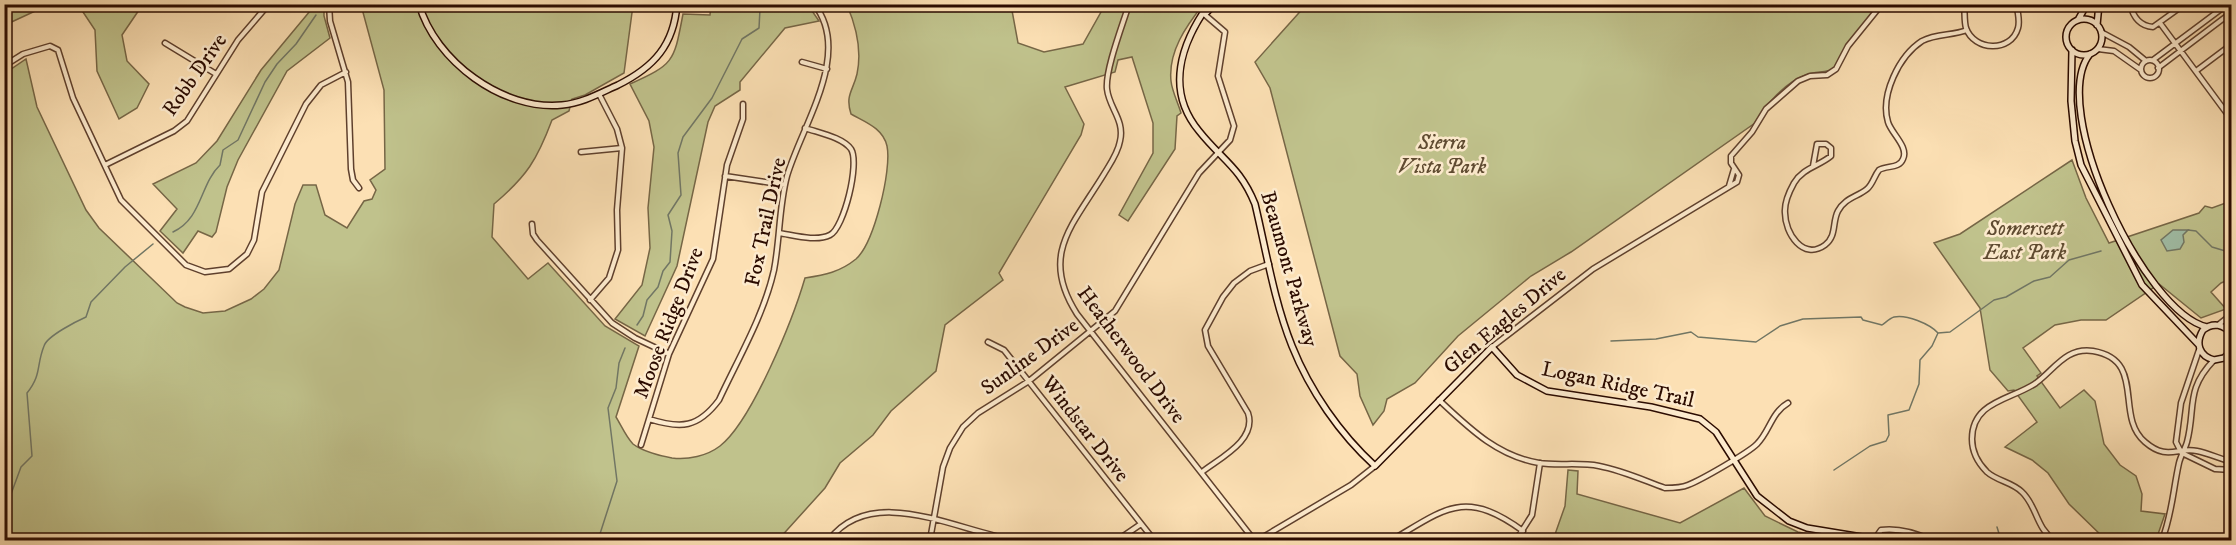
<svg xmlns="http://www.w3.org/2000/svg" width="2236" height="545" font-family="'IM FELL DW Pica',serif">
<rect width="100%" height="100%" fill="#fce0b4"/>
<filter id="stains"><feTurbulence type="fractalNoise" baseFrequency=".00333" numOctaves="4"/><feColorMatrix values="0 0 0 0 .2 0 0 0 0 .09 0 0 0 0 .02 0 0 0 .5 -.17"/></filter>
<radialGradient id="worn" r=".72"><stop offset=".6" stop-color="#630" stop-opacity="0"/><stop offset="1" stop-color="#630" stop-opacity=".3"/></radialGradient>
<path fill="#c0c28c" stroke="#766646" stroke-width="1.5" d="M5 4H59V5L46 6 5 25Z
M128 4 134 8 137 5H156L139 10 122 35 127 61 149 84 137 108 119 119 97 71 95 30 81 9 64 5Z
M315 5H324V16L330 38 287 71 238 160 227 187 216 232 212 237 198 231 183 253 160 231 177 209 153 184 196 163 217 141 261 70Z
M361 5H633L624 73 585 95 572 99 569 111 552 120C537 160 527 176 494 204L492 237 528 279 548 263 605 326 639 346 616 417C621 425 626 437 633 444 642 451 661 456 672 458 688 460 707 456 720 446 752 421 793 319 805 278 825 275 840 272 856 259 874 243 892 170 887 146 883 128 865 122 851 114 845 95 853 91 857 74 862 51 856 26 847 5H1011L1018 43 1044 52 1083 44 1105 5H1203C1186 26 1168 52 1171 81 1172 91 1178 103 1181 113L1177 116 1175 149 1128 221 1119 215 1153 153V123L1132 57 1118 60 1115 72 1065 87 1084 124 1081 135 999 273 1003 280 945 325 936 371 891 411 873 435 840 463 825 488 778 540H5L4 74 26 59 37 107 86 210 99 228 177 303 185 307 203 313 225 311 251 299 264 289 279 270 295 204 303 185H316L325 215 347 228 364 201 372 199 376 190 370 180 385 169 384 90Z
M711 5H808L819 21 785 28 740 82V90L715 106 708 122 677 266 645 336 615 319 642 285 650 248 648 208 654 147 649 121 630 84C675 64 674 61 683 14L710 15Z
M1306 5H1880L1846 46 1834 69C1825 73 1815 71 1806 75 1785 82 1766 105 1755 123L1571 252 1531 276 1458 336 1415 383 1387 399 1384 411 1373 425 1360 396 1357 374 1340 356 1270 88 1255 62Z
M2072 160 2086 198 2109 243 2199 213 2205 206 2212 208 2231 201V279L2221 283 2211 292 2226 309 2201 318 2159 284 2106 320H2081L2055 325 2023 348 2041 373 2037 376 2060 408 2084 390 2095 401 2104 444 2120 465 2136 476 2142 494 2141 511 2165 514 2156 540H2106L2069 504 2048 473 2032 460 2005 447 2037 422 2014 390 2008 391 1990 370 1980 308 1934 243 1960 234Z
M1568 470 1578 471 1577 494 1680 523 1744 488 1765 516 1798 532 1838 540H1553L1565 506Z"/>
<path fill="#a0bea7" stroke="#717664" stroke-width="1.5" d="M2173 230H2188L2183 235 2184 242 2180 249 2167 251 2161 240Z"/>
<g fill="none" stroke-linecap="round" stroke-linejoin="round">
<path stroke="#717664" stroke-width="1.5" d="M2188 230 2196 231 2212 247 2232 253
M173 232C202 219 200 184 220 165L223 150 238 140 265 82 277 64 296 44 316 15
M637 325 643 316 647 300 658 287 663 271 670 262 672 231 668 215 681 195 678 153 683 137 712 98 742 39 759 28 760 9 764 4
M1611 341 1656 339 1691 332 1698 337 1756 342 1780 326 1803 319 1861 317 1863 320 1882 325C1885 323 1890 318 1894 317 1906 314 1930 324 1938 333
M1834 470 1870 446 1886 441 1889 435 1888 415 1909 410 1919 384 1920 360 1932 346 1938 333 1950 332 1994 300 2006 297 2034 281 2050 277 2069 260 2101 251
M4 513 21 467 32 456 27 393C42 374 36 366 44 346 47 336 77 321 86 317L91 302 125 267 153 244
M1997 527 2001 540
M598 540 617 481 608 408 616 388 619 363 625 348
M1737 540 1741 539"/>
<g stroke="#5f402d" stroke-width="7">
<path id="street" d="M329 4 330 21 348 82 351 169 353 180 359 188
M1129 4C1123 24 1105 70 1107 89 1109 108 1125 120 1120 141 1118 153 1110 164 1104 174 1073 225 1039 255 1077 314L1254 540
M1964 4C1965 12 1964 21 1966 28 1974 51 2011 53 2018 28 2020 21 2018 12 2016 4
M2130 4C2133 17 2140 26 2153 27L2185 4
M1062 6V4
M2160 23 2228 115 2232 113
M2101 32 2129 47 2146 61
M165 43 216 74
M2098 49 2114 51 2141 70
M2153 60 2228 4
M2141 69a9 9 0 1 1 18 0a9 9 0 1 1-18 0Z
M802 62 827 69
M4 66 23 54 50 46 58 50 73 98 121 200 186 265 205 272 229 269 247 254 254 240 262 192 306 104 321 85 346 72
M2158 68 2232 12
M2196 71 2232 44
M581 152 622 148
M105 165 174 131 187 121 238 40 269 4
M1813 166 1817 144H1826L1831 148V156C1819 166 1803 168 1794 183 1789 192 1784 202 1785 213 1785 233 1803 261 1825 245 1837 236 1832 222 1838 211 1845 198 1857 197 1867 189 1873 184 1874 176 1879 170 1887 165 1899 169 1903 159 1909 147 1891 133 1888 122 1880 95 1899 56 1922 41 1937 33 1952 36 1967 30
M725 176 785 185
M1729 186 1734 169
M532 224 533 234 537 240 612 323 635 338 669 354
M779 233C793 235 816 242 830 235 844 228 860 163 851 149 842 137 819 133 805 128
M590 300 609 278 618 250 617 210 622 148 617 129 599 94
M2218 325 2232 314
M988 342 1004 350 1154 540
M1492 347 1593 269 1737 182 1739 175 1731 163V156L1752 132 1766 109 1798 81 1810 76 1827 75 1836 69 1848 46 1882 4
M1439 400C1469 428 1497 456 1539 463 1559 466 1579 462 1599 466 1621 470 1643 480 1665 488 1673 488 1681 488 1688 485 1701 480 1748 453 1757 444 1770 431 1771 413 1788 403
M649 419C681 429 698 428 719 400 738 359 764 315 774 270 780 239 779 206 787 176 802 125 853 53 814 4
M641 445 669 354 713 259 727 165 743 119V104
M2181 452 2176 442 2181 403 2199 350
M2182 453 2215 469 2232 470
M1202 472C1220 458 1257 440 1248 413L1208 346 1205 330 1223 297 1234 283 1250 271 1269 264
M829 540C873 482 959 532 1015 540
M930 540 943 467 950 448 963 427 978 413 1029 381 1115 311 1199 173 1230 140 1234 126 1218 76 1225 32 1204 14
M1110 540 1122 537 1141 524
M1258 540 1351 485 1375 466
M1392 540C1446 508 1465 489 1523 531
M1516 540 1532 515 1540 463
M1874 540 1881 530C1897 528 1916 533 1931 540
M2054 540C2036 528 2037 506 2022 492 2012 482 1997 481 1987 472 1978 463 1972 452 1972 439 1972 401 2011 400 2036 383 2055 369 2066 347 2093 351 2147 360 2114 416 2145 442 2167 461 2177 447 2197 451 2208 453 2220 459 2232 462
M2162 540C2172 515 2173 490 2179 463 2181 455 2185 449 2187 442 2196 408 2185 390 2214 360"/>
</g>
<g stroke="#2b0b00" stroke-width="8">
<path id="secondary" d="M419 4C435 61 503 111 562 105 583 103 600 93 618 85 654 67 674 45 677 4
M1209 4C1181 43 1165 90 1199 131 1222 160 1240 167 1255 204 1266 250 1274 301 1292 346 1310 391 1340 434 1375 466L1492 347 1517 375 1547 391 1651 407 1700 419 1716 432 1757 496 1789 521 1807 528 1880 540
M1206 13 1215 4
M2066 37a18 18 0 1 1 36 0a18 18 0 1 1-36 0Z
M2078 20 2087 4
M2097 25 2099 4
M2072 50 2071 101 2075 141 2081 165 2142 285 2198 344
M2090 54C2047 107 2144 313 2207 327
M2232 335C2224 324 2213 322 2203 330 2195 343 2199 356 2214 360L2224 358 2232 350"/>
</g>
<use href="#street" stroke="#fdebce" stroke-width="4"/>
<use href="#secondary" stroke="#fdebce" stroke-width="5"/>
</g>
<g text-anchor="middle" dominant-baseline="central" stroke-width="5" stroke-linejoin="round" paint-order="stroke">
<g font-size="21" fill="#2b0b00" stroke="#fdebce">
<text transform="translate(195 75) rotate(-55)">Robb Drive</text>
<text transform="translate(766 222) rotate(-78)">Fox Trail Drive</text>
<text transform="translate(1289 269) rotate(74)">Beaumont Parkway</text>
<text transform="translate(1505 321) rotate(-40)">Glen Eagles Drive</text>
<text transform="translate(669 323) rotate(-69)">Moose Ridge Drive</text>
<text transform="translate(1131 355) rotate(53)">Heatherwood Drive</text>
<text transform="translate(1030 357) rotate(-36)">Sunline Drive</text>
<text transform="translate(1618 385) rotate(12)">Logan Ridge Trail</text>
<text transform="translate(1085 429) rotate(52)">Windstar Drive</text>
</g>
<g font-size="21" font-style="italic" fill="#5f4b31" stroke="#fdebce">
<text x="1442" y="143">Sierra<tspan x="1442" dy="24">Vista Park</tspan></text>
<text x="2025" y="229">Somersett<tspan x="2025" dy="24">East Park</tspan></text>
</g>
</g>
<rect width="2236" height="545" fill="none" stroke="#fce0b4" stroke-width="24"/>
<rect x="6" y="6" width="2224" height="533" fill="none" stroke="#2b0b00" stroke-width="3"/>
<rect x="12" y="12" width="2212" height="521" fill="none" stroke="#2b0b00" stroke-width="1.5"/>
<rect width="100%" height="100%" filter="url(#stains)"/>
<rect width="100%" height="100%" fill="url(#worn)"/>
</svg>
